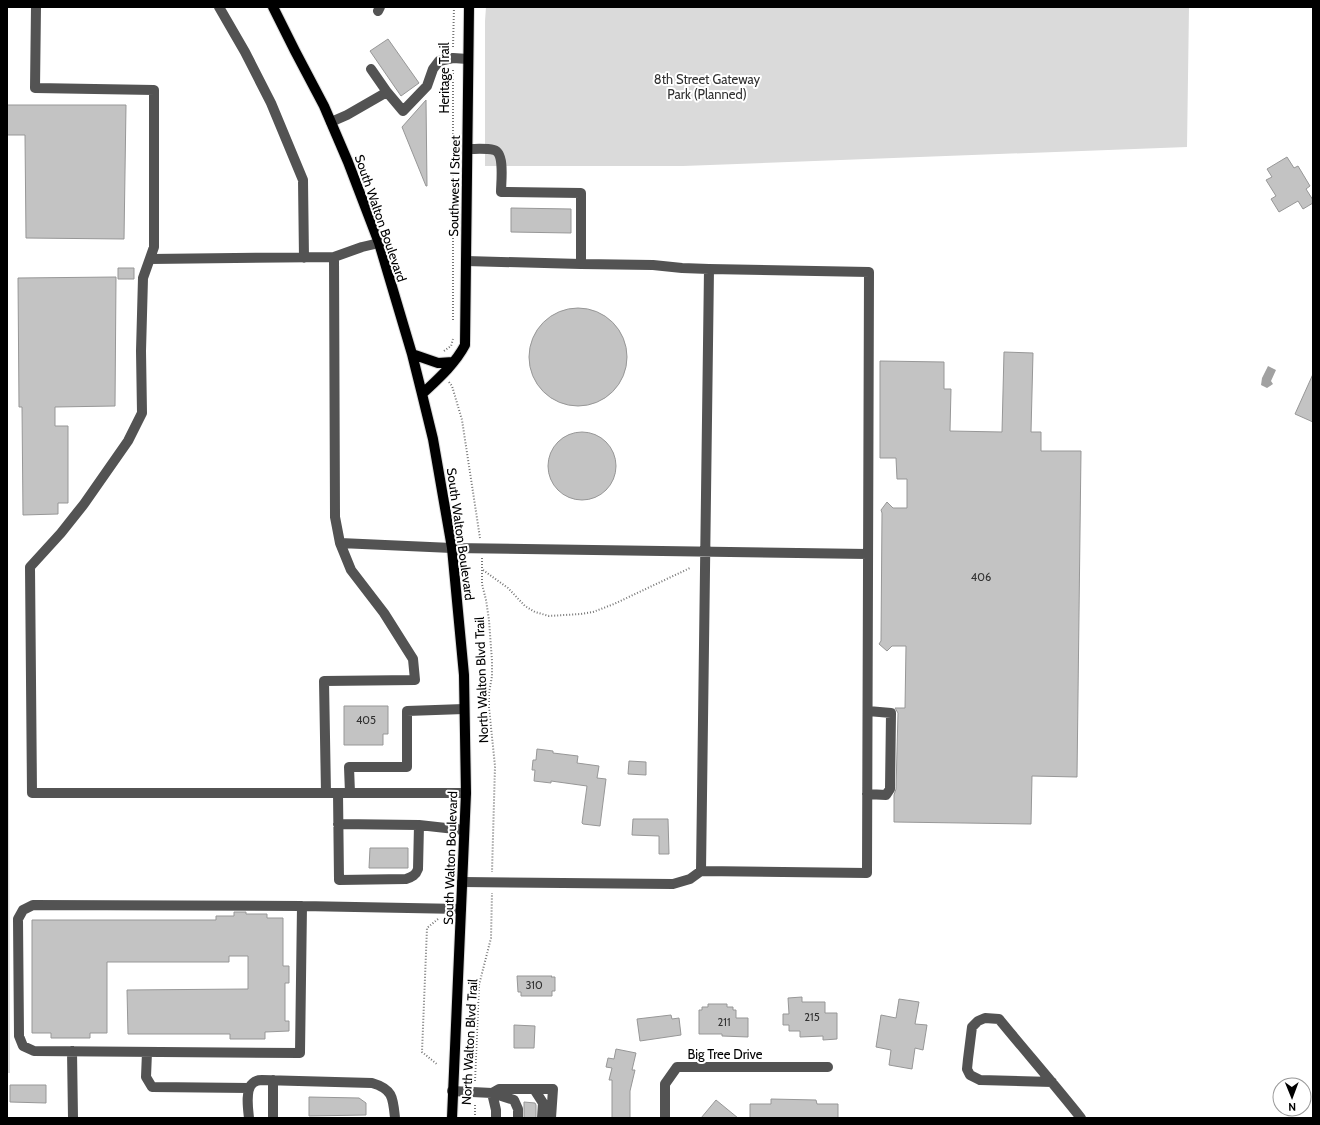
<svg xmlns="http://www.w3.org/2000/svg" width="1320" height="1125" font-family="Cabin,sans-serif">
<rect width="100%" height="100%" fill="#fff"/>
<path fill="#dadada" d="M486 7H1189L1187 147 683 166H485V21Z
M7 267 10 1073H7Z"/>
<path fill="#a1a1a1" d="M1268 366 1276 370 1271 381 1273 384 1267 388 1261 385 1262 378Z"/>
<path fill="#c3c3c3" stroke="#979797" d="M388 39 419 83 401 96 370 51Z
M426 100 427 186H426L402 127Z
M7 105H126L124 239 26 238 25 135H7Z
M1287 157 1294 168 1298 166 1310 186 1306 189 1313 200V203L1303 209 1298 201 1279 212 1271 199 1276 196 1266 180 1272 177 1267 169Z
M511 208 571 209V233L511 232Z
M118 268H134V279H118Z
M116 277 115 406 55 407V426H68V503H58V514L23 515 22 407H19L18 278Z
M529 357a49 49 0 1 1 98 0a49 49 0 1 1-98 0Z
M1004 352 1033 353 1031 432H1041V451H1081L1077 777 1032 776 1031 824 894 822V795L896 789 898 713 895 708H905L906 646H892L887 651 879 644 881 641 882 513 881 510 887 502 893 508H907V479H897L896 458H880V361L944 362V389H951L950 431 1002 432Z
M1313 374V422L1295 414Z
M548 466a34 34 0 1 1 68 0a34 34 0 1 1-68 0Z
M344 706H388V734H383V745H344Z
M537 749 553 751V753L578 756 577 763 599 766 597 778 606 779 600 826 583 824 582 823 587 786 551 781V783L534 781 535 770H532L533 760H536Z
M629 761 646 762V775L628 774Z
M633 819H668L669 854H659V836L632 835Z
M370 848H408V868H369Z
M234 912H246V914H267V918H283V966H289V983H285V1021H289V1031L265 1032V1039H230V1034H128L127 990 248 989V956H229V962H107V1033H90V1038H51V1033H32V920H216V916H234Z
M517 976H552L551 977H555V991H552V996H521V992H518Z
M802 997V1002H825V1013H837V1039L823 1040V1036L800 1037V1031H789V1025H783V1014H789L788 998Z
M899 999 919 1002 915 1024 927 1025 923 1050 915 1048 912 1069 889 1065 891 1050 876 1047 881 1015 896 1018Z
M708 1004H727V1007H733V1010H736V1018H748V1037L722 1036V1034H699V1010H702V1007H708Z
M671 1015 672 1019 679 1018 681 1035 640 1041 637 1019Z
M514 1025 535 1026 534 1048H514Z
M616 1049 636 1053 632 1070H635L630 1091V1118H612V1080H609L612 1068 606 1067 608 1058 614 1059Z
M10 1085H46V1103L10 1102Z
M309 1097 359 1098 366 1103V1115L309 1116Z
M771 1099 816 1100 817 1104H838V1118H750V1104H771Z
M716 1100 738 1118H701Z
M524 1102 535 1103 536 1105V1118H524Z"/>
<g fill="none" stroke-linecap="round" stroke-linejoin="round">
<g stroke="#dbdbdb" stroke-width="12">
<path id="major" d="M273 7 295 51 324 106 348 162 379 243 412 354 422 394 433 439 452 548 464 675 466 793 452 1118
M412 354 438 363 453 362
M422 394C438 379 455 364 465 345L469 7"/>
</g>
<path stroke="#757575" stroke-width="2" stroke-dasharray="1 2" stroke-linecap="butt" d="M453 47 454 7
M453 70V321
M444 351 451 346 453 339
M449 382 452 386 462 420 480 538
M482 558V584L486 600 489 620 492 661V676L489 693V708L495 766 492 872
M483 570 508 588 525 606 535 612 549 616 581 614 593 612 614 604 690 568
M438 919 427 928 422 1052 438 1065
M475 1081 479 985 491 938 492 893
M475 1118V1103"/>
<path stroke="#535353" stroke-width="10" d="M36 7 35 88 154 90V247L143 278 141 351 142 413 128 441 84 504 61 533 30 567 32 793H466
M219 7 245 52 271 103 303 180 304 258
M378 11 380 7
M371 69 387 92
M331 122 347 115 387 92 403 111 427 86 433 69 439 61 453 58 468 59
M468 149C476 149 486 148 494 150 505 153 501 182 501 192L581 193V264
M150 259 334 257 362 247 379 243
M340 543 452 548 868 554
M326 793 324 681 415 680 413 659 384 613 351 570 340 543 335 517 334 257
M338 793 339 880 406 879C412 877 416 875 418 869L419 825
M350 793 349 767H407V711L464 709
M867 794 886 795 890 789 891 713 868 711
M338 824 419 825 464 830
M701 871 709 269
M462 882 673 884 690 879 701 871 867 873 869 272 709 269 682 268 653 265 581 264 466 261
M302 906 300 1053 34 1051 23 1046 19 1036 18 919 23 910 33 905 302 906 461 909
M72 1051 73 1118
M147 1052 146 1077 152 1087 249 1088
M1052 1082 980 1080 970 1075 967 1069 968 1059 972 1027 978 1021 985 1018 999 1019C1026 1052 1054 1084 1081 1118
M534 1089 543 1103 542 1118
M452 1091 492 1093 514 1100 518 1109V1118
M492 1093 499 1089H553L551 1118
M492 1093 496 1110V1118
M249 1118C248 1109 245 1089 253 1083 255 1081 259 1080 262 1080L372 1083C393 1089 393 1098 395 1118
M273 1118V1080
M665 1118V1084L677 1067H828"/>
<use href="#major" stroke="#000" stroke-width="10"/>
</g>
<g text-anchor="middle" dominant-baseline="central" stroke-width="4" stroke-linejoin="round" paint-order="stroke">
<g font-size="11" fill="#313131">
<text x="981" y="577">406</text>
<text x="366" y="720">405</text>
<text x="534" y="985">310</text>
<text x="812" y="1017">215</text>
<text x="724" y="1022">211</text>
</g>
<g font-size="13" fill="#000" stroke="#fff">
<text transform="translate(444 78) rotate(-90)">Heritage Trail</text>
<text transform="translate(454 186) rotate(-89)">Southwest I Street</text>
<text transform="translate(381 218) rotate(71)">South Walton Boulevard</text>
<text transform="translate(461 534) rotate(82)">South Walton Boulevard</text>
<text transform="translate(481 680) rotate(-92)">North Walton Blvd Trail</text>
<text transform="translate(450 858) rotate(-88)">South Walton Boulevard</text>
<text transform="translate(469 1042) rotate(-87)">North Walton Blvd Trail</text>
<text x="725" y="1054">Big Tree Drive</text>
</g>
<g font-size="13" fill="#313131" stroke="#fff">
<text x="707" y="79">8th Street Gateway<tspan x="707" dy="15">Park (Planned)</tspan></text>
</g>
</g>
<rect width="1320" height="1125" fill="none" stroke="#000000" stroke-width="16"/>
<g transform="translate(1292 1097) rotate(179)"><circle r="19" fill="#ffffff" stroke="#999999"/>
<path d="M0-3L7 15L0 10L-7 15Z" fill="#000000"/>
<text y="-6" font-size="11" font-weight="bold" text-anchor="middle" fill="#000000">N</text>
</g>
</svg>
